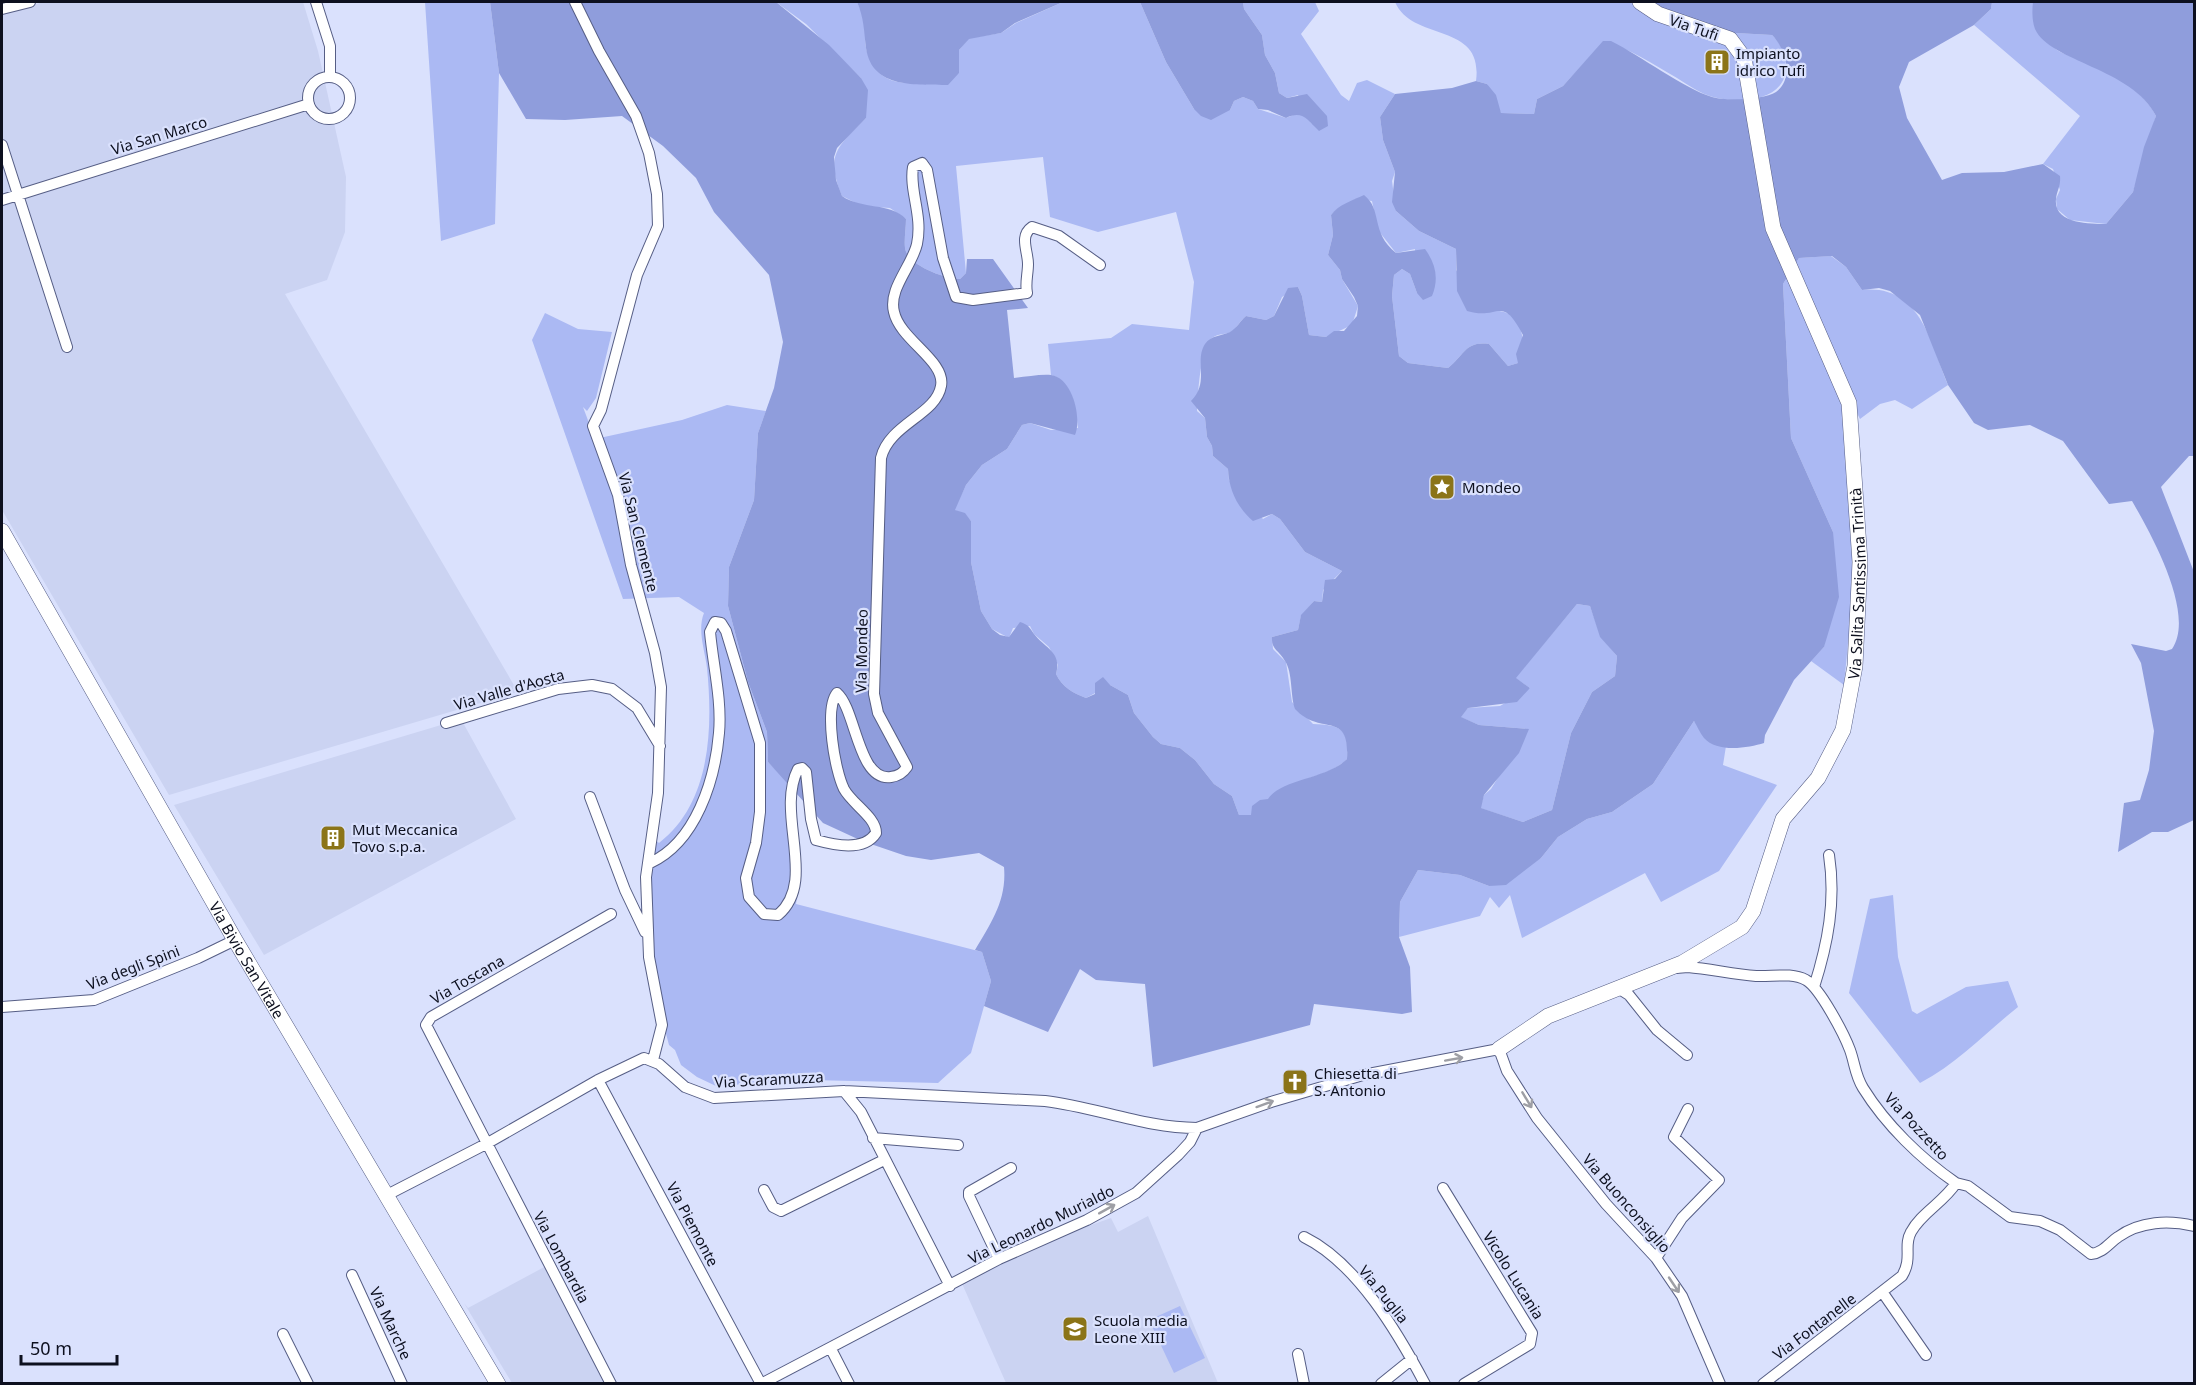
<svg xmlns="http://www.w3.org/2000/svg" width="2196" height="1385" font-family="'Noto Sans',sans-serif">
<rect width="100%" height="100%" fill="#dae1fd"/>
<path fill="#cbd3f2" d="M44 2H303L318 51 346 177 345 232 327 280 285 294 518 692 169 795 2 510V13Z
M461 719 516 819 264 955 174 805Z
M1148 1216 1218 1383H1006L960 1279 1012 1253 1111 1218 1118 1232Z
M548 1265 611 1383H512L464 1303 468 1308Z"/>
<path fill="#abb9f3" d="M425 2H490L499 73 495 224 441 241Z
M776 2H857C860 9 864 16 865 23 866 32 864 43 867 52 882 98 925 81 959 73V50L969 38 1001 33 1016 23 1063 2H1140L1166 62 1194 109 1230 110 1234 101 1243 97 1253 101 1258 109 1286 118 1296 114 1306 116 1312 124 1298 95 1287 98 1279 93 1275 73 1265 55 1262 35 1244 9 1243 2H1315L1319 11 1301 34 1341 95 1349 101 1357 83 1367 80 1395 94 1380 117 1383 140 1395 172 1392 181 1396 211 1419 231 1456 249V270L1487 312C1503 307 1519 316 1522 335 1523 342 1519 355 1518 363L1508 366 1489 344C1465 341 1465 355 1448 368L1408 363 1399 356 1392 296 1394 275 1402 269 1410 274 1417 293 1415 249 1396 253 1378 230 1372 201 1355 199C1346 206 1338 206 1331 215L1333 235 1328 255 1340 270 1342 279 1358 306 1352 325 1326 337 1309 335 1302 296 1298 287 1282 297 1274 316 1266 320 1246 316C1241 320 1238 325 1234 330 1228 335 1218 333 1212 338 1200 350 1198 393 1197 411L1205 418 1207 437 1212 446 1213 456 1228 469 1229 480 1263 519 1272 514 1280 519 1305 552 1342 571 1323 590 1322 602 1314 601 1301 616 1298 630 1272 637 1273 649 1286 662 1292 702 1313 724C1342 725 1349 729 1347 759 1332 774 1313 775 1295 784 1278 792 1265 803 1252 815H1239L1232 796 1214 784 1195 760 1180 748 1161 744 1153 737 1134 713 1128 695 1110 685 1086 698C1073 693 1062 687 1056 674L1058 665 1049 647 1034 634 1030 626 1013 628 1009 638 992 629 981 611 971 562V521L965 514 954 510 966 485 982 465 1007 449 1022 425 1030 423 1051 430 1078 428C1076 408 1073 382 1051 375L1048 344 1111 338 1132 324 1189 330 1194 282 1176 212 1098 232 1050 217 1043 157 956 166 966 273 960 279C945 279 907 265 905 248 904 239 906 228 906 219L890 208 862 206 842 196C825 155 837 147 866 118L861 78 806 24Z
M1395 2H1640L1718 32 1772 35C1781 44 1785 53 1786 67 1786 101 1740 104 1713 97 1701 94 1688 85 1677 78 1653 64 1630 49 1604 41L1563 86 1537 99 1534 114 1501 113 1487 84 1476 81C1484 21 1413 43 1395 2Z
M1992 2H2033C2032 14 2047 42 2057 50 2064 55 2076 57 2083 61 2110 73 2143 89 2156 116L2133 192 2106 224 2070 220 2057 209 2056 199 2060 190 2053 169 2043 164 2080 116 1974 25 1991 9Z
M1831 256 1846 267 1862 290C1920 284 1930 341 1948 385L1912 409 1895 400 1880 404 1860 419 1857 413V550L1844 685 1811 661 1824 647 1833 532 1791 438 1783 284 1799 258Z
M545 313 578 329 612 332 596 398 587 411 583 407 595 439 682 420 727 405 766 411 758 433 754 500 729 567 728 606 748 682 767 732 768 762 796 791 792 805 800 878 796 904 982 952 991 981 971 1053 938 1083 811 1080 716 1086 697 1077 681 1065 675 1050 669 1045 655 992 647 927 654 839 659 843C711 803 713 728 707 668 705 651 697 630 704 613L679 597 623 599 532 340Z
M1577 604 1590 606 1601 637 1617 656 1615 676 1592 692 1571 733 1552 810 1523 822 1480 808 1484 795 1491 789 1528 729 1479 725 1460 717 1468 708 1500 706 1530 688 1515 678Z
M1694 721 1714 744 1726 746 1723 765 1777 785 1719 871 1661 902 1645 873 1522 938 1510 895 1499 908 1490 897 1480 916 1399 937 1400 902 1418 870 1460 875 1489 886 1541 858 1558 837 1587 819 1612 812 1653 784Z
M1893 895 1898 957 1912 1011 1917 1014 1966 987 2008 981 2018 1007C1985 1033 1958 1063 1920 1083L1849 993 1870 899Z
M1180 1306 1205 1358 1174 1373 1149 1320Z"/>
<path fill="#8f9ddc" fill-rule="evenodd" d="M490 2H776L829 45 861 78 868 90 866 118 837 148 834 157 836 180 842 196C862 210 890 202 906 219 906 228 904 239 905 248 907 265 945 279 960 279L966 273 967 259H993L1028 308 1007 310 1014 378C1025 377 1040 374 1051 375 1073 378 1082 419 1075 435L1030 423 1022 425 1007 449 982 465 966 485 955 510 965 513 971 521V562L981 611 992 629 1000 635 1009 637 1020 622C1029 625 1029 627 1034 634 1046 649 1062 652 1056 674 1062 687 1073 693 1086 698L1095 694V683L1103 677 1110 685 1128 695 1134 713 1153 737 1161 744 1180 748 1195 760 1214 784 1232 796 1239 815H1251L1252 806 1260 800 1268 799C1281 779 1327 779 1347 759 1350 709 1321 737 1295 709 1290 695 1293 673 1285 661 1279 650 1271 650 1272 637L1298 630 1301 615 1314 601 1322 602 1325 580 1335 579 1342 571 1305 552 1280 519 1272 514 1253 521C1237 507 1229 490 1228 469L1213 456 1212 446 1207 437 1205 418 1191 401C1210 382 1194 361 1205 344 1211 335 1222 336 1230 332 1236 329 1241 320 1246 316L1266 320 1274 316 1288 288 1298 287 1302 296 1309 335 1326 337 1334 331H1344L1357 316 1358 306 1354 297 1342 279 1340 270 1328 255 1333 235 1331 215C1338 205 1353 200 1364 195 1383 210 1370 232 1396 253L1425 249C1436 264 1439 279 1432 296L1423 300 1417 293 1410 274 1402 269 1394 275 1392 296 1399 356 1408 363 1448 368C1465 355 1465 341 1489 344L1508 366 1518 363 1516 354 1523 335C1501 293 1499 321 1467 311L1457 291 1456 249 1419 231 1396 211 1392 202 1395 172 1383 140 1380 117 1395 94 1452 88 1476 81 1487 84 1496 95 1501 113 1534 114 1537 99 1563 86 1603 41H1611C1641 56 1683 88 1712 97 1725 101 1764 100 1776 92 1795 78 1785 48 1772 35L1718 32 1640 2H1992L1991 9 1974 25 1909 62 1899 87 1907 118 1942 180 1962 173 2004 172 2043 164 2060 176C2061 186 2057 190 2056 199 2053 224 2090 224 2106 224L2133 192 2144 147 2156 116C2132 68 2050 62 2035 29 2032 21 2032 10 2033 2H2194V456H2189L2161 487 2194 572V820L2168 832H2152L2118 852 2124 803 2140 800 2149 770 2154 731 2141 663 2131 644 2166 651 2172 649C2196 614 2151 534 2132 501L2109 504 2063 441 2030 425 1988 430 1974 423 1948 385 1920 315 1890 291 1879 288 1862 290 1846 267 1832 256 1799 258 1783 284 1791 438 1833 532 1839 597 1824 647 1794 680 1765 735 1764 743C1748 748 1717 753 1704 738 1700 733 1697 726 1694 721L1653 784 1612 812 1587 819 1558 837 1541 858 1506 885 1489 886 1460 875 1418 870 1400 902 1399 937 1410 967 1412 1012 1402 1014 1314 1004 1310 1025 1153 1067 1145 984 1096 980 1080 969 1048 1032 984 1006 991 981 982 952 975 950C991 923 1007 900 1004 867L979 853 931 860 906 856 862 841 823 823 768 762 767 732 748 682 728 606 729 567 754 500 758 433 774 388 783 342 769 275 714 212 696 178 663 146 622 116 565 120 526 119 499 73ZM1577 604 1590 606 1600 637 1617 656 1615 676 1592 692 1571 733 1552 810 1523 822 1481 808 1484 795 1519 753 1529 729 1479 725 1461 717 1468 708 1517 702 1530 688 1516 678Z
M857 2H1063L1015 23 1001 33 969 39 959 50V73L948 85C918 84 872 90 866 48 864 31 864 18 857 2Z
M1140 2H1243L1244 9 1262 35 1265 55 1275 73 1279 93 1287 98 1307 94 1327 116 1328 126 1319 131C1307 120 1303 110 1286 118L1268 110 1258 109 1253 101 1243 97 1234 101 1230 110 1211 120 1201 116 1194 109 1166 62Z"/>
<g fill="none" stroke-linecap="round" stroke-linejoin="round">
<g stroke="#565e85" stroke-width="12">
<path id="street" d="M316 2 330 46V77
M575 2 599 51 636 116 649 153 657 194 658 226 637 275 601 410 593 426 618 495 631 565 655 653 661 687 658 793 646 877 649 957 662 1025 653 1060
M2 9 30 2
M308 98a21 21 0 1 1 42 0a21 21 0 1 1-42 0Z
M2 145 67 347
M2 200 309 104
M446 723 558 689 592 685 612 689 637 708 660 746
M590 797 625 890 645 932
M650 863C696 842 715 780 719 733 722 700 713 665 710 632L715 622 721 623 726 631 760 743V812L756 843 746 878 749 897 764 914 778 915C818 881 775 814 798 769L802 768 806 772 811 819 816 840C834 845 864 852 876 833 876 817 852 804 844 789 835 771 824 709 837 693 856 709 858 782 891 777 899 776 903 773 907 767L878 713 874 694 881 458C889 424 936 415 941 386 946 361 900 340 894 312 888 289 912 266 917 244 923 215 909 191 913 167L922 163 927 170 943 258 956 297 973 300 1027 293C1025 283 1028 274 1028 264 1028 251 1019 236 1032 227L1059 236 1100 265
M611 914 431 1017 426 1025 611 1384
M1676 968 1688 967C1710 969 1733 974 1756 976 1772 977 1791 972 1806 980 1820 988 1844 1034 1850 1050 1855 1064 1855 1075 1863 1088 1886 1125 1921 1159 1956 1183
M1814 987C1828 943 1836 901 1829 855
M1618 988 1629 995 1657 1030 1687 1055
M2 1007 94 1000 198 958 235 940
M598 1080 761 1384
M844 1091 861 1112 950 1286
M873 1138 958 1145
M1443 1188 1532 1333 1530 1344 1464 1384
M764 1190 773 1207 781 1211 884 1160
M387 1195 486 1144 598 1080 644 1058 659 1064 685 1087 714 1098 844 1091 1045 1101C1096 1107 1145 1128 1197 1128
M1304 1237C1357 1263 1398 1333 1425 1384
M1656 1258 1682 1218 1719 1180 1674 1137 1688 1109
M999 1259 969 1196V1192L1011 1168
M352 1275 402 1384
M1883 1293 1926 1355
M283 1334 308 1384
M831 1349 849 1384
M1298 1354 1304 1384
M761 1384 999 1259 1087 1220 1136 1193 1178 1155 1190 1142 1197 1128 1271 1102 1363 1075 1499 1049 1507 1071 1537 1118 1606 1204 1656 1258 1682 1296 1720 1384
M1381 1384 1412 1359
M1763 1384 1902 1276C1913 1258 1903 1246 1911 1232 1921 1213 1944 1202 1956 1183L1968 1186 2010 1217 2040 1221 2060 1230 2091 1254C2103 1253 2109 1243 2118 1237 2140 1221 2169 1220 2194 1226"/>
</g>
<g stroke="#565e85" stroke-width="16">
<g id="secondary">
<path id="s1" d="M2 531 235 940 498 1384"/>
<path id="s2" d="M1499 1049 1548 1016 1682 963 1742 927 1753 911 1783 819 1818 778 1843 730 1855 666 1860 562 1849 403 1773 228 1744 58 1730 39 1658 14 1640 2"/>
</g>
</g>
<use href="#street" stroke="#fff" stroke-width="10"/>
<use href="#secondary" stroke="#fff" stroke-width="15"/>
</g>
<defs><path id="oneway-shaft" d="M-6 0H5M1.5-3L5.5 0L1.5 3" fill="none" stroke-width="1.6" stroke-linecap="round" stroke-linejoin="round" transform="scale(1.5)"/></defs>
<g stroke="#9e9fa5">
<use href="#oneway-shaft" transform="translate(1454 1059) rotate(-10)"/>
<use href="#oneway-shaft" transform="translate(1527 1100) rotate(59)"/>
<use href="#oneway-shaft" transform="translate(1265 1104) rotate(-20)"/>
<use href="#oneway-shaft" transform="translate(1107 1209) rotate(-29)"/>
<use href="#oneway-shaft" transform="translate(1674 1285) rotate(56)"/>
</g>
<defs>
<g id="building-square" transform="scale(1.35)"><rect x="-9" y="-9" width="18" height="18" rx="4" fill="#8b7418" stroke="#dae1fd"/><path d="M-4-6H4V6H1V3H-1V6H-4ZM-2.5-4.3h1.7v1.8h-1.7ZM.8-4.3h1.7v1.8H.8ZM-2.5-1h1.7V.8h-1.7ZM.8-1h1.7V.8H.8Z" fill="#fff"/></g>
<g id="sight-square" transform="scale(1.35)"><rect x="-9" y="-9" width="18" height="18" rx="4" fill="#8b7418" stroke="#dae1fd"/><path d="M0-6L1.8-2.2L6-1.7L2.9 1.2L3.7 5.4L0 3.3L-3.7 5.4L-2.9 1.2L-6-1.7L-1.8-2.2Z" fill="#fff"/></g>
<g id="church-square" transform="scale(1.35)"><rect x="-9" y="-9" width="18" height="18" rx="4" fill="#8b7418" stroke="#dae1fd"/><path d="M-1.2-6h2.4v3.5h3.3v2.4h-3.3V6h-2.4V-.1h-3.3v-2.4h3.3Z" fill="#fff"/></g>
<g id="school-square" transform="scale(1.35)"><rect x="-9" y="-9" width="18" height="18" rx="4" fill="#8b7418" stroke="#dae1fd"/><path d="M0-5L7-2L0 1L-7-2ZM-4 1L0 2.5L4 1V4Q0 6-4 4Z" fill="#fff"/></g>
</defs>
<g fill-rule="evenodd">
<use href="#building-square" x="1717" y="62"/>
<use href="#sight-square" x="1442" y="487"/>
<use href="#building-square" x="333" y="838"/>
<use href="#church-square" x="1295" y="1082"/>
<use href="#school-square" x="1075" y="1329"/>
</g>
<g text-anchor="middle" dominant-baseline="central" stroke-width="4.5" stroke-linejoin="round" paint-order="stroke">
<g font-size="15" fill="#0d101f" stroke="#dae1fd">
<text transform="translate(1694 27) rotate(19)">Via Tufi</text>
<text transform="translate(159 135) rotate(-17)">Via San Marco</text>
<text transform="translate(639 532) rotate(76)">Via San Clemente</text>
<text stroke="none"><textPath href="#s2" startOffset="645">Via Salita Santissima Trinità</textPath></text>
<text transform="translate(861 651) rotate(-89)">Via Mondeo</text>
<text transform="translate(509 689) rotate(-16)">Via Valle d'Aosta</text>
<text stroke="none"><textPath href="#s1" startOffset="494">Via Bivio San Vitale</textPath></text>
<text transform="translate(133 967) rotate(-21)">Via degli Spini</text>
<text transform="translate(467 979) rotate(-30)">Via Toscana</text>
<text transform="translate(769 1079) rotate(-3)">Via Scaramuzza</text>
<text transform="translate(1917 1126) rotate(47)">Via Pozzetto</text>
<text transform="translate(1627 1203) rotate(49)">Via Buonconsiglio</text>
<text transform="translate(693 1224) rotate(62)">Via Piemonte</text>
<text transform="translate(1041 1224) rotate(-26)">Via Leonardo Murialdo</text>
<text transform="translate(562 1257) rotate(62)">Via Lombardia</text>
<text transform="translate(1514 1275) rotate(58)">Vicolo Lucania</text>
<text transform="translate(1384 1294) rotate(51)">Via Puglia</text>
<text transform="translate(391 1323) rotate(65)">Via Marche</text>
<text transform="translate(1814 1326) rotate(-37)">Via Fontanelle</text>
</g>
<g font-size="15" fill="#0d101f" stroke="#dae1fd" text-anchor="start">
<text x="1736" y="53">Impianto<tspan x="1736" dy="17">idrico Tufi</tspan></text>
<text x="1462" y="487">Mondeo</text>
<text x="352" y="829">Mut Meccanica<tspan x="352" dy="17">Tovo s.p.a.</tspan></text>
<text x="1314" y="1073">Chiesetta di<tspan x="1314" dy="17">S. Antonio</tspan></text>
<text x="1094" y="1320">Scuola media<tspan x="1094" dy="17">Leone XIII</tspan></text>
</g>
</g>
<rect width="2196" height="1385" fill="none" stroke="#0d101f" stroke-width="6"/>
<path d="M21 1355v9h96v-9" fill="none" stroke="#0d101f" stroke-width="3"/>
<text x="30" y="1355" font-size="18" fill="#0d101f" stroke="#dae1fd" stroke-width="4.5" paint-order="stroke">50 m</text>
</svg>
